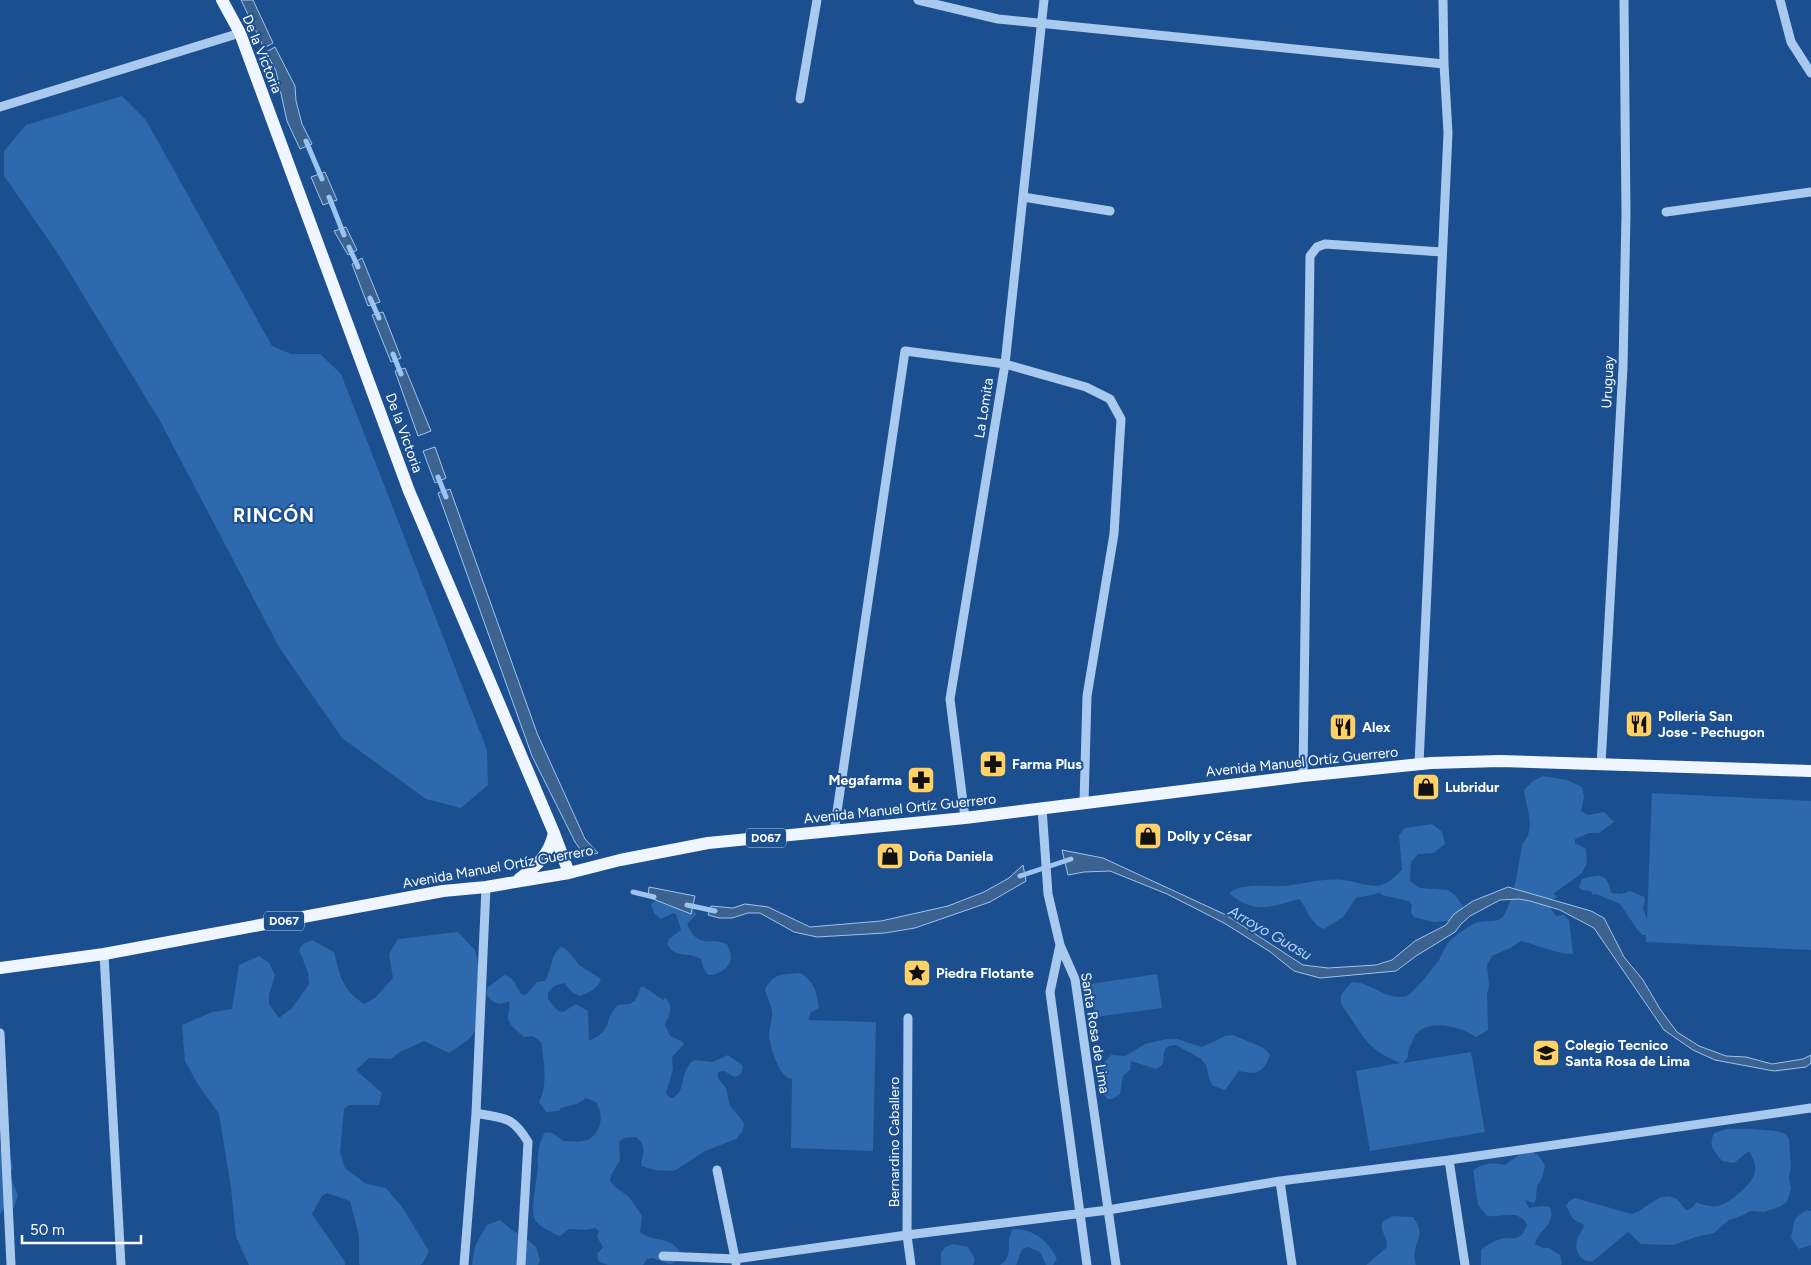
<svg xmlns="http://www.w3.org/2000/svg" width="1811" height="1265" font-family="Figtree,sans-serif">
<rect width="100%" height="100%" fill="#1b4f8f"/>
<path fill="#2e69ad" d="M122 96 146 120 272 346 291 354H320L341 374 487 750 488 785 461 808 426 799 342 738 279 647 160 421 57 252 4 176V151L26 125Z
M1543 776 1567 780 1582 787 1584 797 1581 811 1588 815 1604 812 1614 822 1599 833H1589L1575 839V843L1586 849 1587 863 1582 873 1553 894 1558 897 1551 900V909L1556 916 1564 915 1569 920 1573 954C1555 954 1539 945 1521 941L1510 948 1492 956 1487 965 1489 986 1487 994 1488 1030 1476 1037C1458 1025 1420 1016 1412 1042 1410 1048 1407 1051 1408 1057L1403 1063 1471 1052 1485 1132 1370 1151 1356 1071 1400 1063C1364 1048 1364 1035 1342 1006 1338 994 1344 991 1352 982 1371 982 1387 1001 1406 996 1412 995 1435 966 1439 960 1442 955 1444 948 1448 943 1454 936 1467 927 1476 923 1485 919 1497 925 1504 915 1514 899 1519 864 1522 845 1537 827 1526 810 1524 790L1533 781Z
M1652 793 1811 801V950L1646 942V935H1643L1639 932 1620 904 1596 894 1593 895 1591 891 1582 890 1579 887 1582 879C1600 874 1607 872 1611 893L1621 894 1630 891 1644 897 1645 900 1643 908 1647 920Z
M1432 824 1442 832 1445 844 1434 853 1418 854 1411 862 1410 881 1420 888 1448 890 1455 895 1465 909 1450 921 1434 922 1414 917 1411 913 1412 905 1409 901 1382 895 1380 893 1356 898 1343 917 1324 929C1310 924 1308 909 1299 899 1271 907 1254 915 1229 893 1244 882 1268 887 1285 886 1305 884 1323 878 1343 880 1354 881 1366 886 1377 886 1386 886 1395 876 1402 870L1399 835 1405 828Z
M665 895 690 907 697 914 687 924C700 951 708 936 727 944 728 947 731 953 731 956 732 967 718 976 708 975L703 967 701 959C689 951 675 959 667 944L669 939 681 930 676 914 673 913 661 919 654 913 651 904Z
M458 932 475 950 478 962 482 1023 468 1040 449 1053 424 1041 400 1052 391 1059 369 1058 356 1070 382 1093 379 1105H349L344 1109 340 1152 345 1168 366 1184 386 1188 402 1207 429 1251 423 1263 420 1265H360L359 1263V1236L350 1201 327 1193 322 1196 312 1214 345 1262V1265H249L236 1237 231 1188 219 1114 197 1083 185 1061 182 1025 212 1012 232 1009 239 965 259 956 269 963 275 975 269 995V1004L279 1018 292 1008 309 984 308 972 299 950 303 944 312 940 334 952C341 978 341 988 364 1004L375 998 393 978 389 954 398 939Z
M561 946 568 951 579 965 601 979C597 989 590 992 580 996L573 993 564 983 554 986 548 992V999L558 1011 563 1012 576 1004 588 1011 589 1041C616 1028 602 1020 618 1005L630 1004 635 1001 641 987H644L663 1000 666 998C674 1009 669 1014 665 1025L670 1036 681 1041 684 1044 672 1057 673 1069 666 1093 670 1098H673C688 1089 678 1072 694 1060L713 1062 728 1055 743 1066C742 1073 741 1075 735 1077L724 1071 718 1072V1078L726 1088 730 1106 742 1120 744 1125 742 1132 736 1139 705 1151 674 1171 654 1170 642 1166 641 1164C643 1152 647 1146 636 1137L624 1138 619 1142 620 1160 611 1175 610 1181 614 1186 629 1197 642 1216 640 1232C654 1243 671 1235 681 1254L677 1261 670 1264 652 1258 647 1259 643 1265H608L599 1262 597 1254 603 1247 597 1237 599 1231 595 1228 586 1230 569 1229 560 1236C553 1233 537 1226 534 1218 531 1209 537 1178 538 1166 536 1157 540 1140 545 1132L553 1133 563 1141C570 1141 580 1143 587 1140 602 1133 604 1115 596 1102L586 1098 577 1104 561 1108 559 1111 546 1112 539 1102C548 1085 544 1061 541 1042L533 1036 524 1037C519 1032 509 1026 508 1018 508 1010 511 1009 509 1001 499 1006 493 1004 486 994L487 988 504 975C515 977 516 987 522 995L527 994 537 982 545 981C553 967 549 959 561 946Z
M801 973C814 982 817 992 819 1008L811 1012 808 1020 876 1022 873 1151 791 1148 792 1079C779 1078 770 1047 769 1035 769 1027 773 1019 772 1012 772 1004 766 997 765 989 775 972 782 975 801 973Z
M1157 974 1162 1008 1095 1017 1090 984Z
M1233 1035 1264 1048 1270 1055C1263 1073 1258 1075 1239 1071L1225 1090 1213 1086 1210 1081 1206 1065 1201 1059 1176 1045 1169 1046 1165 1049C1161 1059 1168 1063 1156 1069L1131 1061 1130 1070 1123 1076 1120 1094 1113 1099H1107L1098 1085 1102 1065 1111 1055 1125 1056 1145 1044 1167 1039H1177L1202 1047 1225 1036Z
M1726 1129H1753L1776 1131 1786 1134 1789 1139 1791 1167 1789 1177 1791 1189 1787 1202 1779 1207 1764 1212 1750 1211 1744 1215 1729 1220 1714 1233 1696 1237 1673 1245 1641 1244 1628 1232 1593 1261C1581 1263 1574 1252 1577 1240 1578 1235 1583 1230 1584 1225L1573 1219 1566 1206 1569 1201 1575 1198 1632 1214C1646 1210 1660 1190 1675 1198 1679 1200 1682 1206 1686 1210 1691 1209 1694 1207 1696 1202L1698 1203C1704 1205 1715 1208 1721 1205 1732 1201 1755 1182 1755 1170 1756 1163 1752 1157 1749 1151L1734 1163 1722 1161C1714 1150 1708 1147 1714 1133Z
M0 1147 12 1162 13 1169 10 1172 12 1181 18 1195 14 1208H4L0 1214Z
M1530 1151 1538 1155 1545 1165 1542 1178 1537 1186 1536 1199 1534 1203 1525 1200 1529 1208 1542 1206 1550 1207C1556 1228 1539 1227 1535 1244L1543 1248H1549L1560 1255 1562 1263 1561 1265H1481V1250C1487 1245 1497 1238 1506 1238 1518 1239 1522 1238 1527 1225 1519 1208 1501 1218 1487 1216L1478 1205 1473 1170C1483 1163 1493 1162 1505 1165L1523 1152Z
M1807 1210 1811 1211V1245L1799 1249 1791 1238C1795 1222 1791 1219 1807 1210Z
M1393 1216 1413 1217C1429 1239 1409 1243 1416 1265H1366L1387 1247C1388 1233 1371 1224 1393 1216Z
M500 1220 513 1231 521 1234 536 1247 540 1260 538 1265H472L475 1246 487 1225Z
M1013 1229C1034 1229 1048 1241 1057 1259L1053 1265H1046L1040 1252 1028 1247 1022 1249 1016 1265H1000C1015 1255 1004 1243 1013 1229Z
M953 1244 968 1247 975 1259 973 1265H941V1253L945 1247Z"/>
<path fill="#3c6290" stroke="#9cc4f0" d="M241 0H253L273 43 264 48Z
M275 47 295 86 296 101 302 124 312 144 300 149 287 121 276 71 266 52Z
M325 172 337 200 323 205 311 177Z
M346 227 357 250 348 255 334 231Z
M362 258 380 302 368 306 352 264Z
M383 312 401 358 391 362 372 315Z
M405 368 431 431 418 436 395 371Z
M435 447 446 478 435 483 423 451Z
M450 489 537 733 585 839 598 853 585 856 575 842 532 756 438 493Z
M1062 850 1103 858 1226 915 1303 965 1328 968 1376 965 1392 960 1415 941 1446 925 1454 914 1473 901 1508 887 1591 911 1604 918 1624 957 1643 980 1660 1009 1677 1032 1699 1046 1726 1056 1746 1057 1772 1064 1803 1059 1811 1055V1063L1806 1067 1774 1071 1715 1060 1693 1050 1664 1030 1594 928 1560 910 1530 901 1519 899 1500 900 1470 916 1461 924 1455 932 1416 956 1396 971 1320 978 1294 971 1269 951 1224 923 1167 894 1110 871 1084 872 1068 875Z
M1023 865 1026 881 990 902 915 928 885 933 817 937 794 932 760 913H748L732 918H719L708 915 711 906 733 908 745 904 768 907 810 927 881 921 948 906 984 892 1009 878Z
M649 887 695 896 691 914 648 897Z"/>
<path fill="#1b4f8f" d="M638 879 641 880V886L605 892 602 891 604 887Z"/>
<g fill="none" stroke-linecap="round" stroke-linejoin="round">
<path stroke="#9cc4f0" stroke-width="5" d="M306 141 322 179
M329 197 344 235
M349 247 358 267
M370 298 379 318
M393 354 401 374
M438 477 446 497
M1020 876 1071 859
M633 892 654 897
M687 905 715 911"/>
<path stroke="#a9c9ee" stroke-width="9" d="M918 0 998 19 1444 64
M1780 0 1791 42 1811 73
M800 99 817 0
M0 107 240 33
M1023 197 1110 211
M1666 212 1811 192
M1419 764 1448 133 1444 64 1443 0
M1601 765 1623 367 1626 214 1624 0
M1303 776 1310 256 1317 247 1325 244 1442 252
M1042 808 1048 894 1060 945 1075 979 1116 1265
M965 818 950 699 1005 364 1044 0
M834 832 905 351 1005 364 1086 387 1110 399 1121 419 1114 534 1087 696 1084 803
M1060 945 1050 992 1087 1265
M104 954 121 1265
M908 1018 907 1235 911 1265
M0 1033 11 1265
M476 1113C504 1119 512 1115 528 1142L521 1265
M1449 1160 1465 1265
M717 1170 736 1263
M1280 1181 1292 1265
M663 1256 735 1259 907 1235 1108 1210 1280 1181 1449 1160 1811 1108
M464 1265 476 1113 486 887"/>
<path stroke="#f0f6ff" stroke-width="12" d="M222 0 240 33 409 491 554 833 569 873
M519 879C537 866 549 855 554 833
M0 968 104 954 443 891 486 887 569 873 620 860 708 843 965 818 1303 776 1431 763 1500 761 1811 771"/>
</g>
<defs>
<g id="restaurant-square" transform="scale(1.4375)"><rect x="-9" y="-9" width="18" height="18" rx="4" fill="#ffd166" stroke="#1b4f8f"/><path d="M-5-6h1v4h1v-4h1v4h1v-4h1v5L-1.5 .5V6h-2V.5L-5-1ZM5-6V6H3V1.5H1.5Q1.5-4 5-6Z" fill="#111"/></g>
<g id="pharmacy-square" transform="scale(1.4375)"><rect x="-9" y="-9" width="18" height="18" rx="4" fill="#ffd166" stroke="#1b4f8f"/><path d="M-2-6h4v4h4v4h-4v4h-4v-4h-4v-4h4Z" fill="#111"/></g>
<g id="shop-square" transform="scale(1.4375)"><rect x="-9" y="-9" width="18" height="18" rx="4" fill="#ffd166" stroke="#1b4f8f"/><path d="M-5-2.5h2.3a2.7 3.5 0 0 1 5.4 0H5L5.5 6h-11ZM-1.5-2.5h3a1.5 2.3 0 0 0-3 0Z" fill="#111"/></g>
<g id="sight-square" transform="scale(1.4375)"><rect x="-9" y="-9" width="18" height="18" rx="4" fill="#ffd166" stroke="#1b4f8f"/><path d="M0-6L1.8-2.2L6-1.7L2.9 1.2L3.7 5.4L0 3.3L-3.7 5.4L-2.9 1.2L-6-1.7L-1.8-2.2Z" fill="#111"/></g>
<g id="school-square" transform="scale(1.4375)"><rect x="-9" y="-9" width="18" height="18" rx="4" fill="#ffd166" stroke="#1b4f8f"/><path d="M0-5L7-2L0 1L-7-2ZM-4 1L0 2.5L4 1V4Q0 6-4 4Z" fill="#111"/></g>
</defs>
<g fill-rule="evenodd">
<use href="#restaurant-square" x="1639" y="724"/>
<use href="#restaurant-square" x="1343" y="727"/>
<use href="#pharmacy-square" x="993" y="764"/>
<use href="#pharmacy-square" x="921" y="780"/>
<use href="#shop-square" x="1426" y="787"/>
<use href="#shop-square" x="1148" y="836"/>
<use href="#shop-square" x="890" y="856"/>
<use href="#sight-square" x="917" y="973"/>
<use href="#school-square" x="1546" y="1053"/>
</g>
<g text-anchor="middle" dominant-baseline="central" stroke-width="4" stroke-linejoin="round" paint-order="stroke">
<g fill="#1b4f8f" stroke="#bbcadd" stroke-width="1">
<rect x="746" y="828.5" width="40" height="19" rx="4"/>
<rect x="264" y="911.5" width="40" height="19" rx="4"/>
</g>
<g font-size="12" font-weight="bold" fill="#fff">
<text x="766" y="838">D067</text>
<text x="284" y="921">D067</text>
</g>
<g font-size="14" fill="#fff" stroke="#1b4f8f">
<text transform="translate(262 54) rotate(68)">De la Victoria</text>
<text transform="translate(1608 382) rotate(-87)">Uruguay</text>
<text transform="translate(984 408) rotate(-81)">La Lomita</text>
<text transform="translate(404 433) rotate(70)">De la Victoria</text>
<text transform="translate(1302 762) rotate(-6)">Avenida Manuel Ortíz Guerrero</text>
<text transform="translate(900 809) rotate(-6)">Avenida Manuel Ortíz Guerrero</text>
<text transform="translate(498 867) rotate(-10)">Avenida Manuel Ortíz Guerrero</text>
<text transform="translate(1095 1033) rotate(81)">Santa Rosa de Lima</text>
<text transform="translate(894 1142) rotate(-90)">Bernardino Caballero</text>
</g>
<g font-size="14" font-weight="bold" fill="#fff" stroke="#1b4f8f" text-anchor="start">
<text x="1658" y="716">Polleria San<tspan x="1658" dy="16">Jose - Pechugon</tspan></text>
<text x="1362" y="727">Alex</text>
<text x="1012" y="764">Farma Plus</text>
<text x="902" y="780" text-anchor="end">Megafarma</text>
<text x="1445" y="787">Lubridur</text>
<text x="1167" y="836">Dolly y César</text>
<text x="909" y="856">Doña Daniela</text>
<text x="936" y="973">Piedra Flotante</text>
<text x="1565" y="1045">Colegio Tecnico<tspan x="1565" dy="16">Santa Rosa de Lima</tspan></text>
</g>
<g font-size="15" font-style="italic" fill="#b5d3f5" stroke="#1b4f8f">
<text transform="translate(1270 933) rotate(30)">Arroyo Guasu</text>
</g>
<g font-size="19" font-weight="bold" letter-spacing="1" fill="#fff" stroke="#1b4f8f">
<text x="274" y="515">RINCÓN</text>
</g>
</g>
<path d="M22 1235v8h119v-8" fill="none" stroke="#ffffff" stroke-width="2.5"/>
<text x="30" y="1235" font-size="15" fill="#ffffff" stroke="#1b4f8f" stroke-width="4" paint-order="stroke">50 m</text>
</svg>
